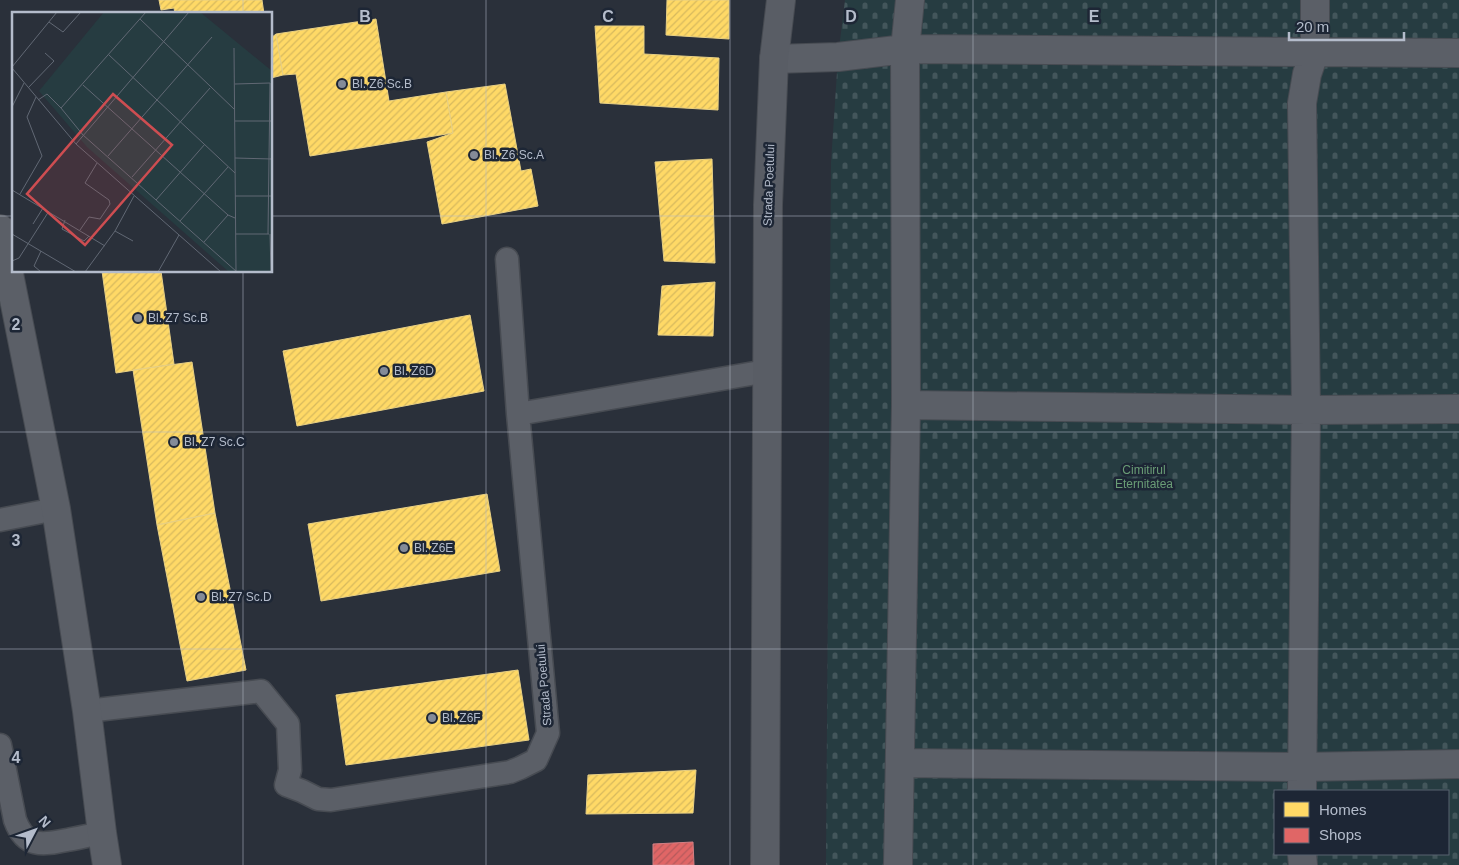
<svg xmlns="http://www.w3.org/2000/svg" width="1459" height="865" font-family="Arial,sans-serif">
<defs>
<pattern id="cemetery-stones" width="16" height="16" patternUnits="userSpaceOnUse" patternTransform="scale(1.25)"><rect width="16" height="16" fill="#263c41"/><path d="M2 7V4a2 2 0 0 1 4 0v3zM10 15v-3a2 2 0 0 1 4 0v3z" fill="#43565b"/></pattern>
<pattern id="homes-hatch" width="6" height="6" patternUnits="userSpaceOnUse" patternTransform="scale(1.25)"><rect width="6" height="6" fill="#ffd966"/><path d="M-1 1l2-2M0 6l6-6M5 7l2-2" fill="none" stroke="#d7b95e"/></pattern>
<pattern id="shops-hatch" width="6" height="6" patternUnits="userSpaceOnUse" patternTransform="scale(1.25)"><rect width="6" height="6" fill="#e06666"/><path d="M-1 1l2-2M0 6l6-6M5 7l2-2" fill="none" stroke="#b65a5c"/></pattern>
</defs>
<rect width="100%" height="100%" fill="#2a303a"/>
<path fill="url(#cemetery-stones)" fill-rule="evenodd" d="M845 0H1459V865H826L831 163 838 57ZM1275 791H1448V854H1275Z"/>
<path fill="url(#homes-hatch)" stroke="#e8d084" d="M159 0H262L264 14H175L174 8 161 10Z
M667 0H729V39L666 35Z
M376 19 389 101 446 92 453 133 310 156 296 74 283 75 276 34Z
M595 26H644V54L719 58 718 110 600 103Z
M276 34 283 75 271 78V38Z
M505 84 521 171 531 169 538 206 442 224 427 142 453 133 446 92Z
M712 159 715 263 664 261 655 162Z
M102 271H161L174 364 116 373Z
M715 282 713 336 658 335 662 286Z
M470 315 484 391 297 426 283 351Z
M192 362 215 513 157 525 133 370Z
M487 494 500 571 321 601 308 524Z
M215 513 246 670 187 681 157 525Z
M518 670 529 740 346 765 336 695Z
M696 770 693 813 586 814 588 775Z"/>
<path fill="url(#shops-hatch)" stroke="#d38084" d="M693 842 694 865H653V844Z"/>
<g fill="none" stroke-linecap="round" stroke-linejoin="round">
<g stroke="#474b52" stroke-width="25">
<path id="lane" d="M507 259 518 414
M0 520 56 509
M87 711 261 691 288 724 290 770 286 785 302 791 318 799 331 800 510 772 520 768 536 760 548 733 518 414 767 371
M0 745 15 820C25 848 42 845 67 840 79 838 90 835 102 833"/>
</g>
<g stroke="#474b52" stroke-width="30">
<path id="street" d="M774 59 838 57 905 49 1459 53
M0 229 56 509 87 711 102 833 107 865
M906 405 1306 410 1459 409
M900 763 1302 767 1459 764
M1302 791 1306 410 1302 103 1307 74 1315 51V0
M1302 854 1303 865
M898 865 906 405 905 49 910 0"/>
</g>
<g stroke="#474b52" stroke-width="30">
<path id="secondary" d="M765 865 768 205 774 59 781 0"/>
</g>
<use href="#lane" stroke="#5b5f67" stroke-width="22"/>
<use href="#street" stroke="#5b5f67" stroke-width="28"/>
<use href="#secondary" stroke="#595d65" stroke-width="28"/>
</g>
<path fill="none" stroke="#b4bccb" stroke-width="1" stroke-opacity="0.55" d="M243 0V14M486 0V865M730 0V865M973 0V865M1216 0V865M0 216H14M271 216H1459M243 271V865M0 432H1459M0 649H1459"/>
<g fill="#848b98" stroke="#1d2635" stroke-width="2">
<circle cx="342" cy="84" r="5"/>
<circle cx="474" cy="155" r="5"/>
<circle cx="138" cy="318" r="5"/>
<circle cx="384" cy="371" r="5"/>
<circle cx="174" cy="442" r="5"/>
<circle cx="404" cy="548" r="5"/>
<circle cx="201" cy="597" r="5"/>
<circle cx="432" cy="718" r="5"/>
</g>
<g text-anchor="middle" dominant-baseline="central" stroke-width="5" stroke-linejoin="round" paint-order="stroke">
<g font-size="12" fill="#b4bccb" stroke="#1d2635" text-anchor="start">
<text x="352" y="84">Bl. Z6 Sc.B</text>
<text x="484" y="155">Bl. Z6 Sc.A</text>
<text x="148" y="318">Bl. Z7 Sc.B</text>
<text x="394" y="371">Bl. Z6D</text>
<text x="184" y="442">Bl. Z7 Sc.C</text>
<text x="414" y="548">Bl. Z6E</text>
<text x="211" y="597">Bl. Z7 Sc.D</text>
<text x="442" y="718">Bl. Z6F</text>
</g>
<g font-size="12" fill="#b4bccb" stroke="#1d2635">
<text transform="translate(769 185) rotate(-88)">Strada Poetului</text>
<text transform="translate(544 685) rotate(-95)">Strada Poetului</text>
</g>
<g font-size="12" fill="#6a9d76" stroke="#1d2635">
<text x="1144" y="470">Cimitirul<tspan x="1144" dy="14">Eternitatea</tspan></text>
</g>
</g>
<g transform="translate(12 12)">
<rect width="260" height="260" fill="#2a303a"/>
<path d="M92 0H188L260 59V260H217L75 135 27 79Z" fill="#263c41"/>
<path fill="none" stroke="#616874" stroke-width="1" d="M134 0 49 96 71 123 225 260M128 7 222 97M37 10 51 20 69 0M222 36 224 259M97 43 223 161M0 55 45 0M0 56 64 132 209 260M223 72 258 71 256 222M71 73 216 203 223 206M16 76 42 49 33 41M26 88 35 82 49 96M0 95 12 71M223 109H260M64 132 177 0M96 144 200 25M223 146 260 147M120 165 198 76M0 178 93 234M8 182 30 144 15 105 24 85M223 184H260M144 188 193 132M53 208 50 217 72 229 77 224M168 209 216 155M21 212 31 196M68 218 77 205 88 207 98 192 97 188 73 171 85 151M103 219 121 229M0 222 64 260M224 222H257M258 222 259 260M192 230 216 203M0 249 7 246 37 199M29 260 22 254 29 239M73 260 103 219 122 184M146 260 167 223"/>
<path fill="#ce4d51" fill-opacity="0.15" stroke="#ce4d51" stroke-width="2.5" d="M101 82 160 133 73 233 15 182Z"/>
<rect width="260" height="260" fill="none" stroke="#b4bccb" stroke-width="2.5"/>
</g>
<g font-size="16" text-anchor="middle" font-weight="bold" fill="#b4bccb" stroke="#1d2635" stroke-width="5" stroke-linejoin="round" paint-order="stroke">
<text x="365" y="22">B</text>
<text x="608" y="22">C</text>
<text x="851" y="22">D</text>
<text x="1094" y="22">E</text>
<text x="16" y="330">2</text>
<text x="16" y="546">3</text>
<text x="16" y="763">4</text>
</g>
<rect x="1274" y="790" width="175" height="65" fill="#1d2635" stroke="#596271"/>
<rect x="1284" y="802" width="25" height="15" fill="#ffd966" stroke="#596271"/>
<text x="1319" y="815" font-size="15" fill="#b4bccb">Homes</text>
<rect x="1284" y="828" width="25" height="15" fill="#e06666" stroke="#596271"/>
<text x="1319" y="840" font-size="15" fill="#b4bccb">Shops</text>
<g transform="translate(35 830) rotate(49)" stroke="#1d2635" stroke-width="4" paint-order="stroke">
<path d="M0-4L9 19L0 12L-9 19Z" fill="#b4bccb"/>
<text y="-8" font-size="14" font-weight="bold" text-anchor="middle" fill="#b4bccb">N</text>
</g>
<path d="M1289 32v8h115v-8" fill="none" stroke="#b4bccb" stroke-width="2.5"/>
<text x="1296" y="32" font-size="15" fill="#b4bccb" stroke="#1d2635" stroke-width="4" paint-order="stroke">20 m</text>
</svg>
